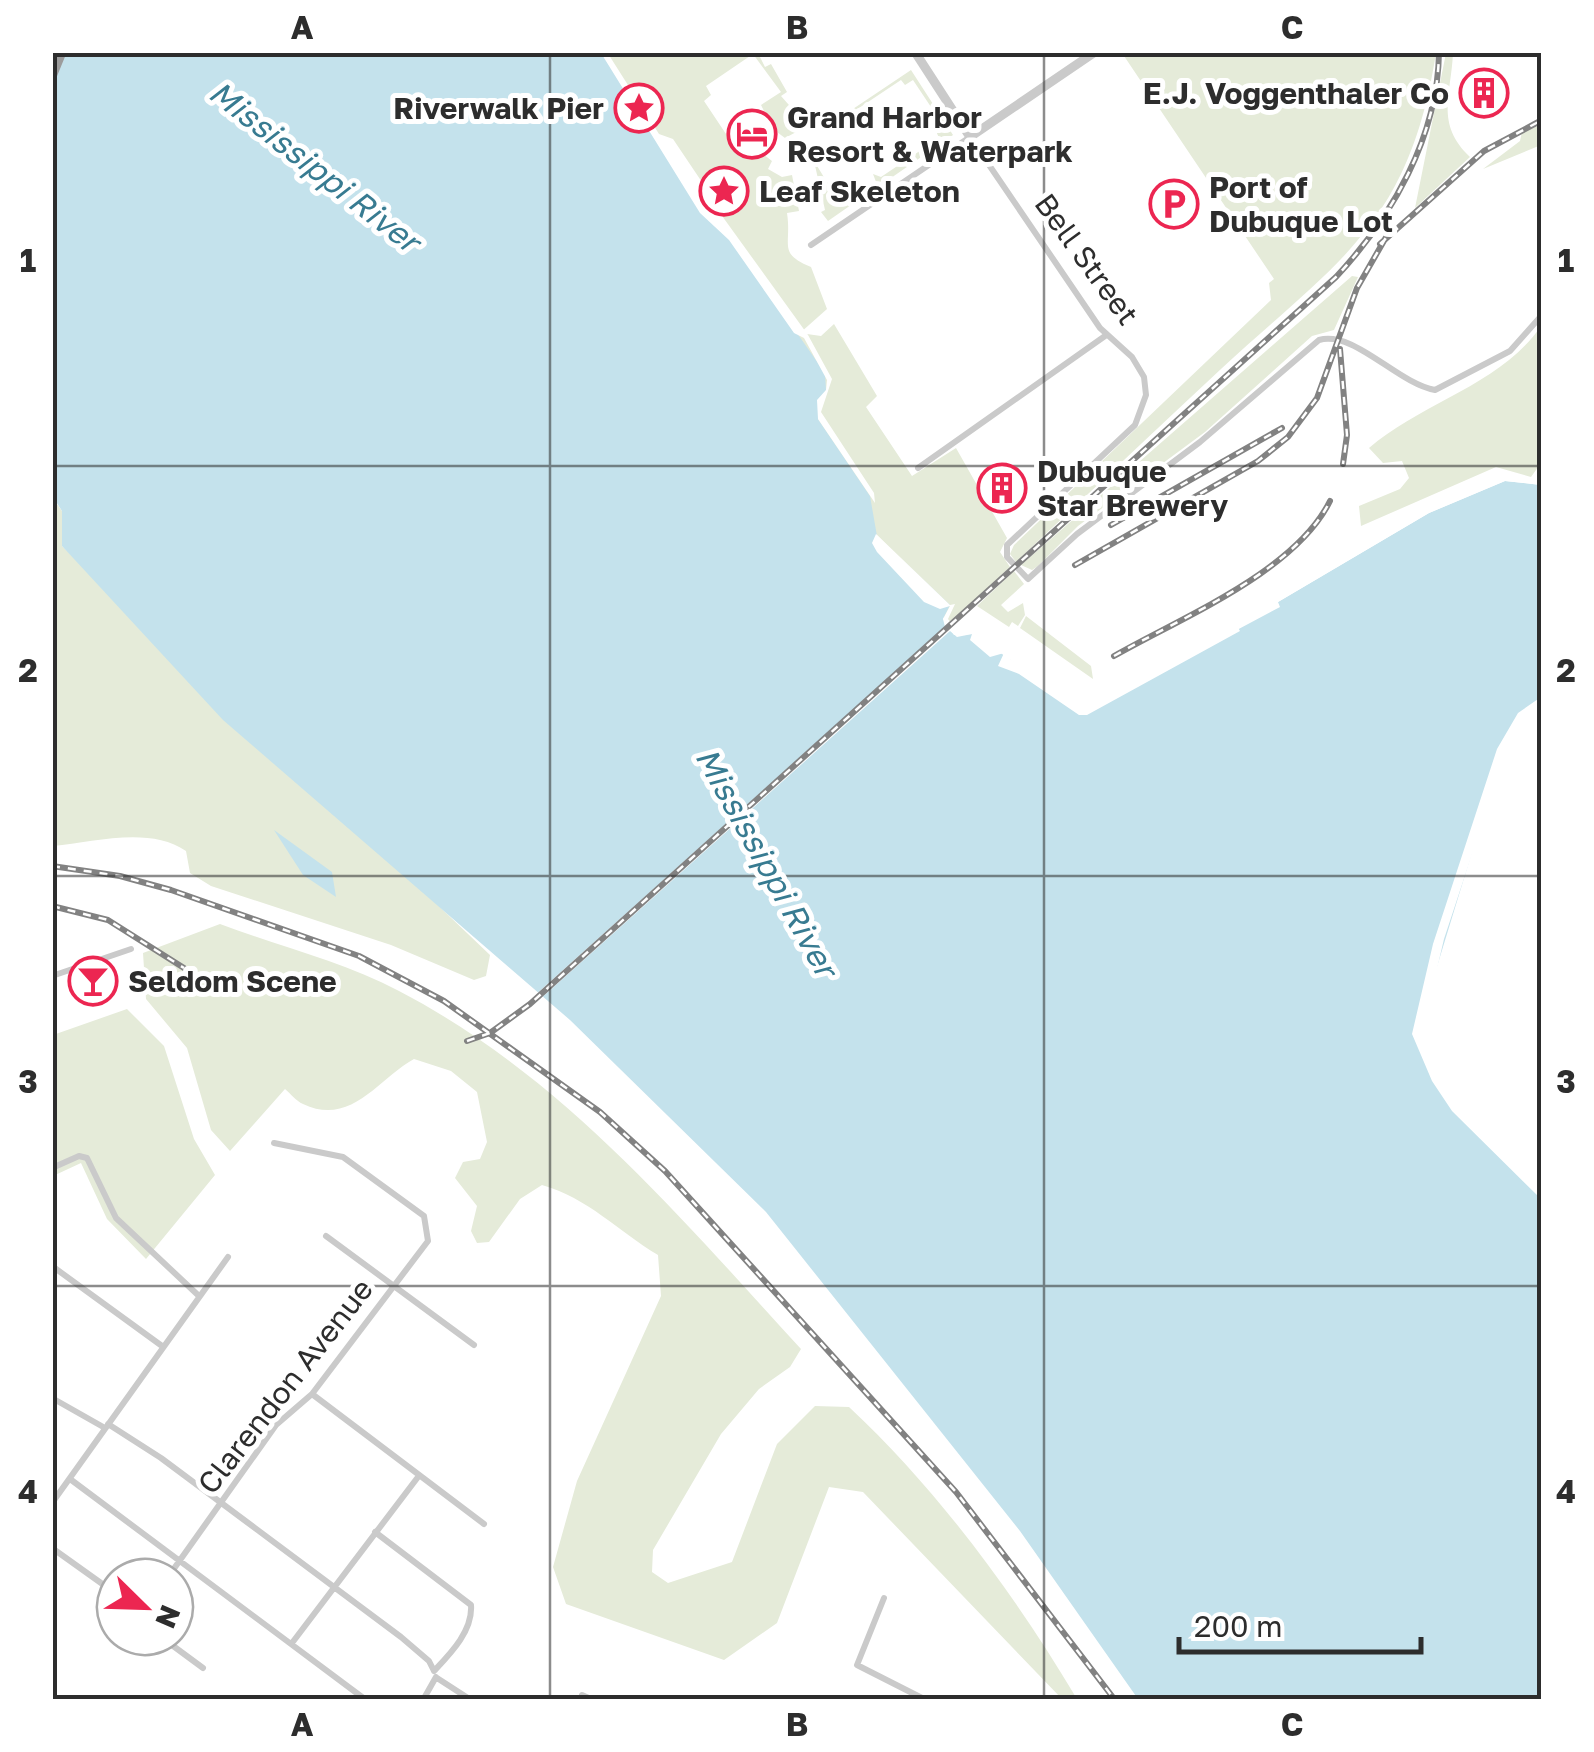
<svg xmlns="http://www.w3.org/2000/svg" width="1594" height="1752" font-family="'Golos Text',sans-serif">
<rect width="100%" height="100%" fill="#fff"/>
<path fill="#e5ebd9" d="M601 53H758L765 67 771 64 787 92 781 96 804 122 800 130 785 138 758 118 765 113 761 105 781 92 753 54 706 86 711 95 704 101 736 149 746 141 772 161 768 169 782 177 792 175 799 211 787 213C792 245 777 253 811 267L827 309 800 333 821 336 834 324 877 396 866 407 912 476 956 448 1007 538 1000 552 1010 567 946 626 939 598 864 522 663 146Z
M1122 53H1436C1409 225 1338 261 1221 369 1152 433 1084 498 1016 562L1010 554 1014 545 1271 300 1269 283 1274 279Z
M1446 53H1453C1451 96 1435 124 1470 157L1415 208Z
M911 70 953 135 878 187 873 174 881 177 939 138 936 131 943 125 913 80 905 85 901 80 841 120V129L835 121Z
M1541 125V145L1483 169 1520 141 1522 132Z
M814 161 838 200 845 196 851 205 828 221 821 212 825 210Z
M1352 276 1358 277 1334 330 1312 336 1205 432 1078 526 1038 566 1032 570 1021 565Z
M1541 326V463L1531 477 1496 467 1361 526 1359 506 1400 489 1409 478 1402 461 1383 463 1369 448C1421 403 1502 384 1541 326Z
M52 497 62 511V546L490 955 486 976 474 980 391 945 211 886 190 873 186 851C150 826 94 842 53 846Z
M1014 571 1024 584 1001 605 1008 612 1023 603 1025 615 1018 626 1012 622 1009 627 977 606Z
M1026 616 1091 666 1093 679 1020 628Z
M220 924C278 946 344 962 399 991 562 1076 679 1216 801 1349L790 1367 759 1389 721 1434 653 1550 652 1572 668 1583 732 1562 777 1444 815 1406 849 1407C938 1490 1015 1595 1077 1699H1062L863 1492 829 1487 777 1623 724 1660 566 1604 553 1567 577 1481 661 1296 658 1255C618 1231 588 1198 542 1185L520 1199 489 1242 477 1243 471 1231 477 1206 455 1178 463 1162 480 1159 487 1142 477 1092 451 1071 414 1059C378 1079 351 1127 303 1104 296 1101 291 1094 285 1089L230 1151 211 1130 187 1048 146 999 143 953Z
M127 1009 164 1046 194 1139 215 1175 146 1259 107 1219 81 1163 53 1176V1035Z"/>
<path fill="#c4e2ec" d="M52 53H601L825 373 826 390 818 419 870 496 877 536 950 605 943 619 954 635 973 634 1085 711 1280 607 1278 602 1429 513 1505 481 1541 485V699L1510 728 1417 1032 1455 1107 1541 1196V1699H1138L1020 1531 766 1212 570 1020 223 720 62 546V511L53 497Z
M274 830 332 872 336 897 303 875Z"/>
<path fill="#fff" d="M607 52 659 134 673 139 712 197V202L808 335 832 379 821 412 874 493 875 503 818 419 817 400 826 390 827 380 804 338 794 333 729 240 700 213 601 53Z
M1504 476 1542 480 1541 485 1505 481 1429 513 1278 602 1275 598 1426 509Z
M876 534 950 605 955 604 948 619 957 631 979 626 1001 649 1007 650 1010 659 1085 706 1234 621 1240 631 1087 715H1079L1019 674 998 666 1004 653 990 657 970 640 972 634 957 637 950 631 538 1001 533 997 945 627 943 619 950 606 940 609 924 602 877 552 872 543Z
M1541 697 1542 705 1523 717 1508 745 1444 939 1422 1032 1460 1104 1541 1188V1199L1452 1111 1432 1081 1412 1034 1433 944 1497 749 1518 713Z"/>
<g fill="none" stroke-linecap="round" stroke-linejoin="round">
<path stroke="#cacaca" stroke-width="6" d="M811 245 970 137 1100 328 1132 357 1144 377 1146 395 1135 425 1007 545V557L1028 579 1077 534 1200 442 1319 340C1354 330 1397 383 1435 390L1510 351 1542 315
M918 468 1105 336
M52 976 131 949
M52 1168 79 1156 87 1158 116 1218 199 1296
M326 1236 474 1345
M52 1266 162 1346
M312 1394 484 1524
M52 1398 105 1428
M108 1424 161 1458 401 1637 429 1661 434 1671
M70 1479 366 1700
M52 1503 228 1257
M375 1532 471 1605C473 1631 450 1654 434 1671
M52 1548 115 1593
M168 1577 276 1425 312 1394 428 1241 424 1216 343 1157 274 1143
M884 1598 857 1665 926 1700
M161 1637 203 1668
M292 1643 418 1477
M437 1678 471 1700
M582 1695 593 1700
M423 1700 436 1677"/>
<path stroke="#cacaca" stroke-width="9" d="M915 52 970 137 1095 52"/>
<path stroke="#9c9c9c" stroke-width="11" d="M52 74 61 52"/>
<g stroke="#828282" stroke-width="6">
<path id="rail" d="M1380 244 1484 151 1542 120
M1340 349 1347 435 1343 464
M1111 525 1282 428
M1075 565 1258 461 1288 437 1317 398 1357 288 1389 232
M1114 656C1182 617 1295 572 1330 501
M52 866 120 876 171 890 359 956 444 1001 600 1112 665 1171 956 1492 1115 1700
M52 906 108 920 184 968
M467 1041 490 1033 530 1004 1336 277C1392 217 1438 137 1439 52"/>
</g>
<use href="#rail" stroke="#fff" stroke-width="2.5" stroke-dasharray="8" stroke-linecap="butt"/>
</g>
<path fill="none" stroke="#2d2d2d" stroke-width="2.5" stroke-opacity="0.55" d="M550 52V1700M1044 52V1700M52 466H1542M52 876H1542M52 1286H1542"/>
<defs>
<g id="building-ring" transform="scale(2.5)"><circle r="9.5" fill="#fff" stroke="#ec2651" stroke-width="1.5"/><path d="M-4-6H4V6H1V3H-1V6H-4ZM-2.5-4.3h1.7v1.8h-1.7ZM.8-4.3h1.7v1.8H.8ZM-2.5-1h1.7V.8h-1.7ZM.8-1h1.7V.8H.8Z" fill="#ec2651"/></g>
<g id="sight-ring" transform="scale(2.5)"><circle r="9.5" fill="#fff" stroke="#ec2651" stroke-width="1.5"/><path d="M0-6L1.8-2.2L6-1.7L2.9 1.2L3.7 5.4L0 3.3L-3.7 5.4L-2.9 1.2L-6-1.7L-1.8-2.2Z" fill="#ec2651"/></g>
<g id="hotel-ring" transform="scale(2.5)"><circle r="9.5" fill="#fff" stroke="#ec2651" stroke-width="1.5"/><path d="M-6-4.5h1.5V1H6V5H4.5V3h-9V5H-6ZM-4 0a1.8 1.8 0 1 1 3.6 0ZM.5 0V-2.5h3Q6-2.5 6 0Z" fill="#ec2651"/></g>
<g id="parking-ring" transform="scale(2.5)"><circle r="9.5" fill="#fff" stroke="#ec2651" stroke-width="1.5"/><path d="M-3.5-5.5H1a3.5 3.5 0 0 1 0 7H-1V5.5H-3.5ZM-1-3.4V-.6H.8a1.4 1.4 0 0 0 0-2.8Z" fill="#ec2651"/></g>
<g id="bar-ring" transform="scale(2.5)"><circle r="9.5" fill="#fff" stroke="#ec2651" stroke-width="1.5"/><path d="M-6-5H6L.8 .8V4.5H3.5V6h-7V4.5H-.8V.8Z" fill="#ec2651"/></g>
</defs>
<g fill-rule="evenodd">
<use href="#building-ring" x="1484" y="93"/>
<use href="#sight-ring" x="639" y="108"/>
<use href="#hotel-ring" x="752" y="134"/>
<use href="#sight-ring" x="724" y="191"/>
<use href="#parking-ring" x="1174" y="204"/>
<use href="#building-ring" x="1002" y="488"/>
<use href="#bar-ring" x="93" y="981"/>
</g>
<g text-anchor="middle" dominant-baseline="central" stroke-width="10" stroke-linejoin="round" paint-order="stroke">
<g font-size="30" font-weight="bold" fill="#2d2d2d" stroke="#fff" text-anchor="start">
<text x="1449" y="93" text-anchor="end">E.J. Voggenthaler Co</text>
<text x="604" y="108" text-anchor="end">Riverwalk Pier</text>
<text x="787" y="117">Grand Harbor<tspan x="787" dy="34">Resort &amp; Waterpark</tspan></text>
<text x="1209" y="187">Port of<tspan x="1209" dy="34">Dubuque Lot</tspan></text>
<text x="759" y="191">Leaf Skeleton</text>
<text x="1037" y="471">Dubuque<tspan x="1037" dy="34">Star Brewery</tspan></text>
<text x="128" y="981">Seldom Scene</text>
</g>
<g font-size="30" fill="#2d2d2d" stroke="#fff">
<text transform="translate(1087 259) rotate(54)">Bell Street</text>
<text transform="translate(285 1386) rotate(-52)">Clarendon Avenue</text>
</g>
<g font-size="32" font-style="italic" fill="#387b91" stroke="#fff">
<text transform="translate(315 166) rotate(38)">Mississippi River</text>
<text transform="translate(767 862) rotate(61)">Mississippi River</text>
</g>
</g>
<rect width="1594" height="1752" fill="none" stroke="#ffffff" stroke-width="110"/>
<g transform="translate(145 1607) rotate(113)"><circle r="48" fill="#ffffff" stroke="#ababab" stroke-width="2.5"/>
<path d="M0-8L18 38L0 25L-18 38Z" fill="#ec2651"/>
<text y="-15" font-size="28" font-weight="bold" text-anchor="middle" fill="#2d2d2d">N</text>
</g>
<path d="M1179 1637v15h242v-15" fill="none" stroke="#2d2d2d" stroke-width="5"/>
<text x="1194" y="1637" font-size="30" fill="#2d2d2d" stroke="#ffffff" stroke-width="8" paint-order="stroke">200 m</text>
<rect x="55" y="55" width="1484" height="1642" fill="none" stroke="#2d2d2d" stroke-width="4"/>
<g font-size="32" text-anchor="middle" font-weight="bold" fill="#2d2d2d">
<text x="302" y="39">A</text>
<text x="797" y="39">B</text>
<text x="1292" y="39">C</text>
<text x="28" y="272">1</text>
<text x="1566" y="272">1</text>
<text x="28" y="682">2</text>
<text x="1566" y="682">2</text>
<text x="28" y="1093">3</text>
<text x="1566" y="1093">3</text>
<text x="28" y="1503">4</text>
<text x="1566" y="1503">4</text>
<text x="302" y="1736">A</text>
<text x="797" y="1736">B</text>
<text x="1292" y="1736">C</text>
</g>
</svg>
